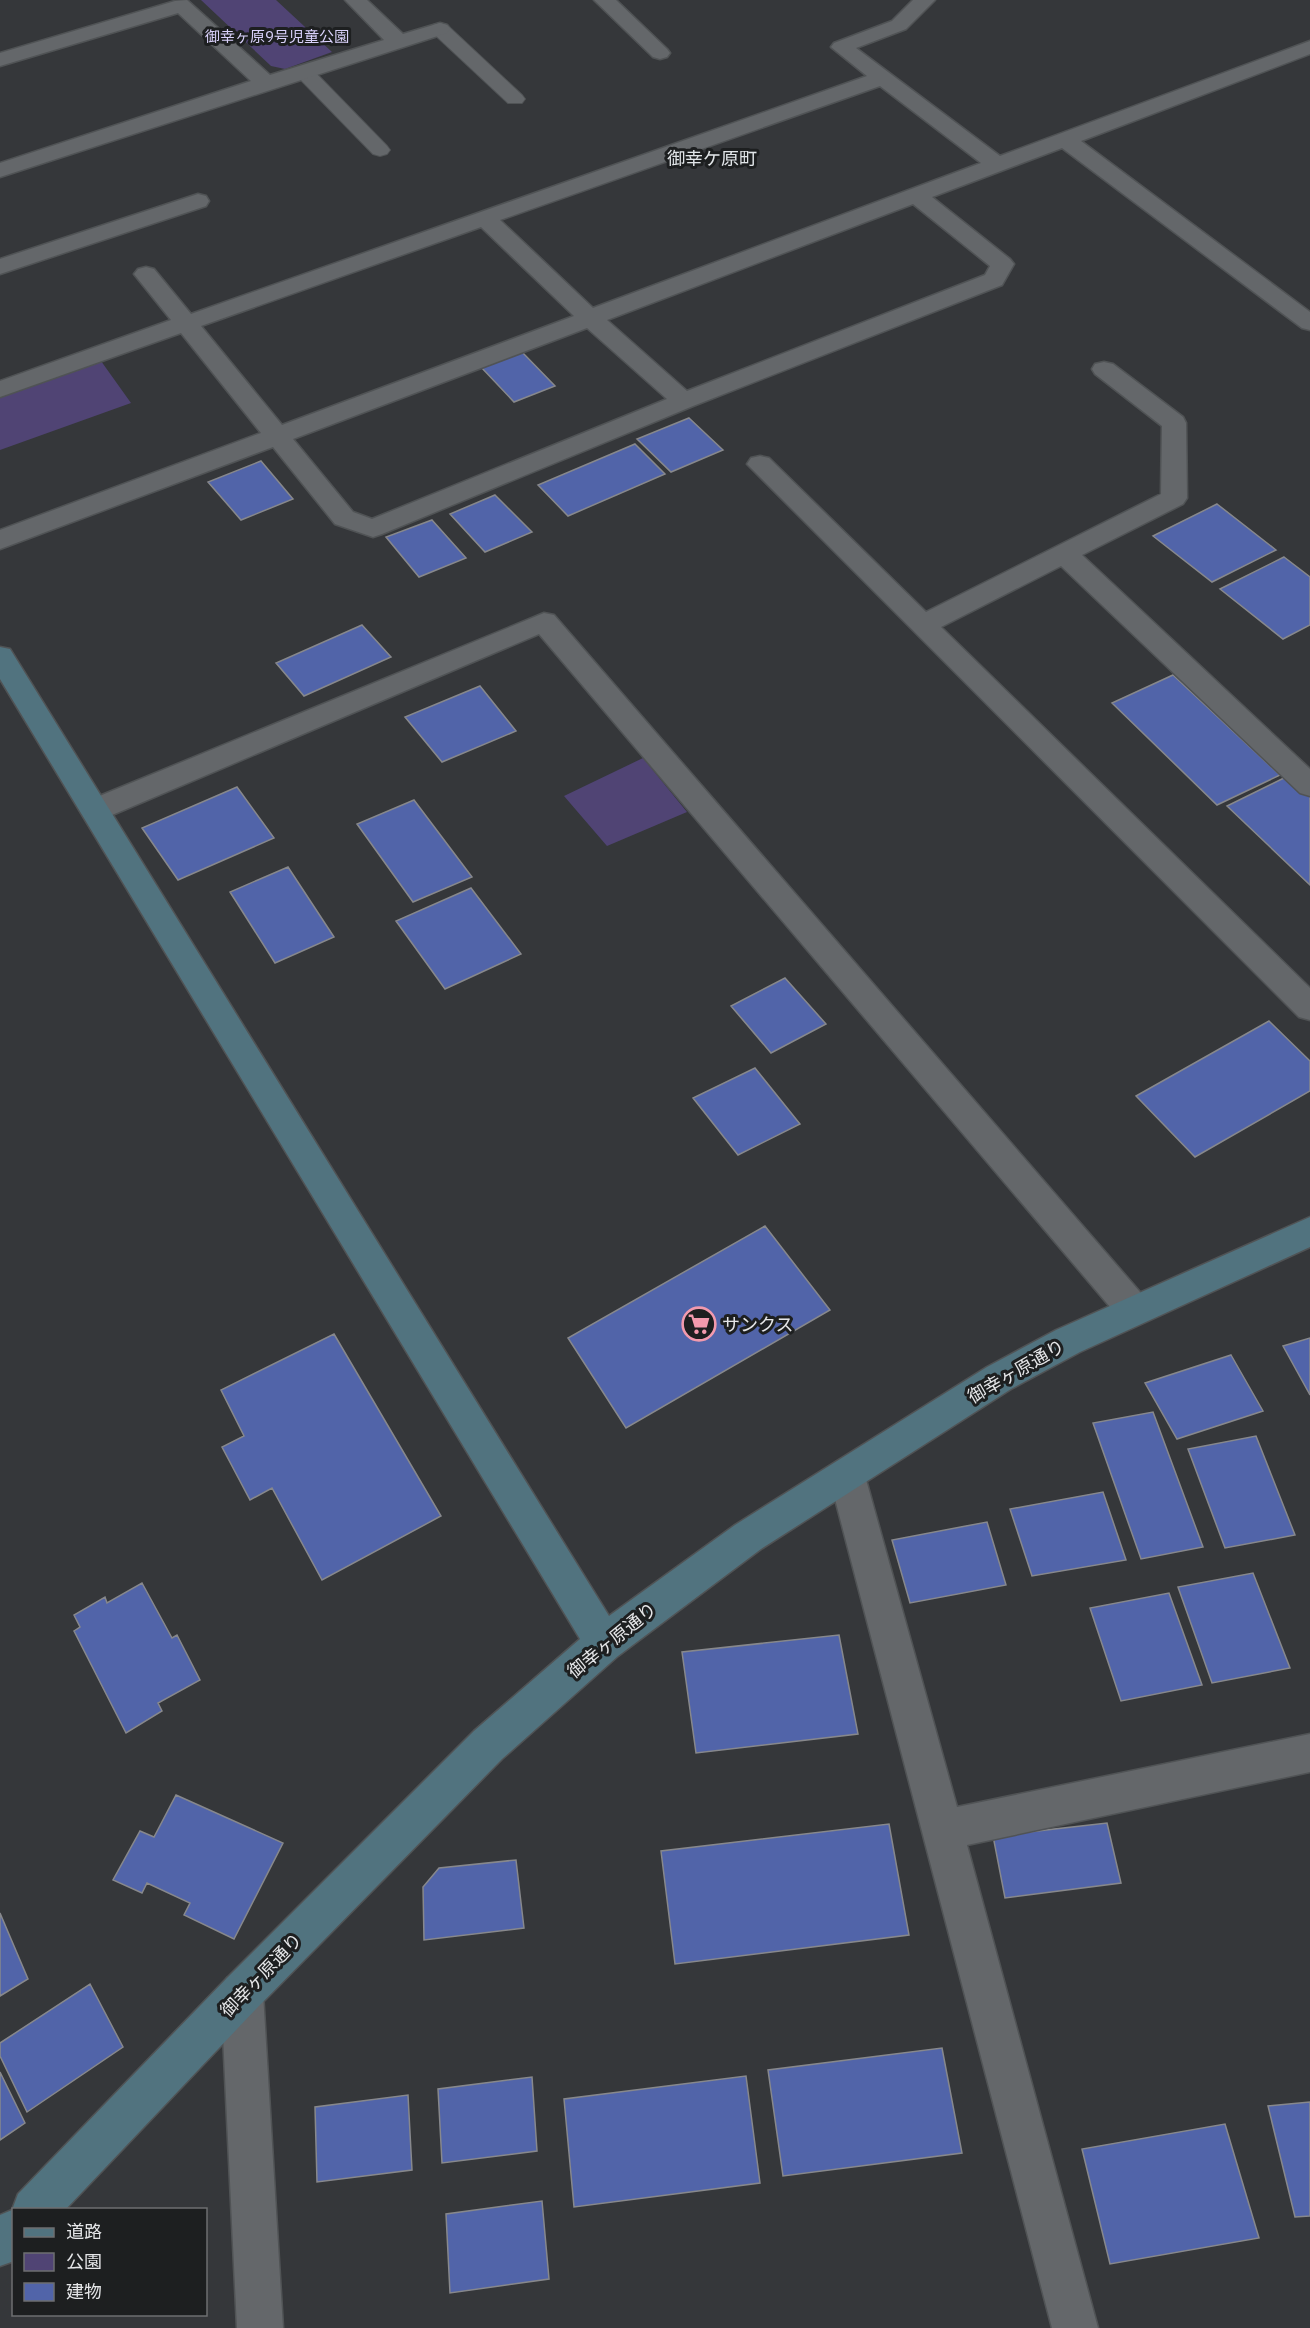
<svg xmlns="http://www.w3.org/2000/svg" width="1310" height="2328" font-family="'IBM Plex Sans','Noto Sans JP',sans-serif">
<rect width="100%" height="100%" fill="#35373a"/>
<path fill="#504474" d="M201 0H276L332 52 285 69 271 66Z
M101 361 131 403 0 450V395Z
M643 758 687 812 607 846 564 796Z"/>
<path fill="#5164a9" stroke="#87888c" stroke-width="1.5" d="M522 352 555 386 514 402 481 367Z
M689 418 723 450 671 472 637 439Z
M635 444 665 474 568 516 538 485Z
M261 461 293 499 241 520 208 482Z
M495 495 532 532 485 552 450 514Z
M1217 504 1276 550 1212 582 1153 536Z
M432 520 466 558 419 577 386 537Z
M1284 557 1310 577V625L1283 639 1220 589Z
M362 625 391 657 304 696 276 663Z
M1173 675 1280 775 1217 805 1112 703Z
M480 686 516 731 442 762 405 717Z
M1288 776 1310 796V885L1227 806Z
M237 787 274 838 178 880 142 828Z
M414 800 472 877 413 902 357 824Z
M288 867 334 937 275 963 230 892Z
M471 888 521 954 445 989 396 921Z
M785 978 826 1024 771 1053 731 1006Z
M1269 1021 1310 1061V1091L1195 1157 1136 1096Z
M755 1068 800 1124 738 1155 693 1098Z
M765 1226 830 1310 626 1428 568 1338Z
M334 1334 441 1516 322 1580 272 1488 250 1500 222 1447 244 1436 221 1390Z
M1310 1338V1395L1283 1346Z
M1231 1355 1263 1411 1177 1439 1145 1383Z
M1153 1412 1203 1547 1141 1559 1093 1423Z
M1256 1436 1295 1535 1225 1548 1188 1449Z
M1103 1492 1126 1560 1032 1576 1010 1509Z
M987 1522 1006 1585 910 1603 892 1540Z
M1253 1573 1290 1668 1212 1683 1178 1587Z
M142 1583 172 1638 177 1635 200 1680 158 1703 162 1711 126 1733 74 1631 80 1627 74 1615 105 1597 107 1603Z
M1169 1593 1202 1685 1121 1701 1090 1608Z
M839 1635 858 1734 696 1753 682 1652Z
M176 1795 283 1843 234 1939 184 1915 190 1903 147 1883 142 1893 113 1880 140 1831 154 1837Z
M1107 1823 1121 1883 1005 1898 993 1836Z
M889 1824 909 1935 675 1964 661 1851Z
M516 1860 524 1928 424 1940 423 1887 439 1868Z
M0 1913 28 1979 0 1996Z
M90 1984 123 2047 27 2112 0 2056V2043Z
M942 2048 962 2153 783 2176 768 2070Z
M0 2072 25 2123 0 2140Z
M746 2076 760 2183 574 2207 564 2099Z
M532 2077 537 2151 442 2163 438 2089Z
M408 2095 412 2170 317 2182 315 2107Z
M1310 2102V2216L1295 2217 1268 2106Z
M1225 2124 1259 2238 1110 2264 1082 2149Z
M542 2201 549 2279 450 2293 446 2214Z"/>
<g fill="none" stroke-linecap="round" stroke-linejoin="round">
<g stroke="#505355" stroke-width="2">
<path id="lane" d="M440 23 447 25 522 95 525 99 522 103H508L433 33 430 29 433 25Z
M304 66 311 68 387 146 390 150 387 154 380 156 373 154 297 76 294 72 297 68Z"/>
</g>
<g stroke="#505355" stroke-width="3">
<path id="street" d="M187 0 270 75 384 40 345 0H367L403 34 440 23 447 25 450 29 447 33 0 177V163L251 81 178 13 0 66V53L175 1Z
M594 0H616L667 49 670 53 667 57 660 59 653 57Z
M913 0H935L906 29 856 48 1000 156 1310 41V54L1081 141 1310 312V330L1302 328 1062 148 932 197 1010 259 1014 264 1002 285 693 406 382 534 373 537 335 524 273 447 0 549V530L261 433 181 333 0 397V381L171 320 134 274 138 269 146 267 154 269 191 314 867 76 831 47 834 43 892 21ZM880 86 981 163 593 308 500 220ZM913 204 990 266 985 275 687 391 607 320ZM481 227 574 316 282 425 201 326ZM587 328 667 399 372 519 353 512 293 439Z
M198 194 206 196 209 201 206 206 0 274V259Z
M1104 362 1113 364 1183 417 1186 423 1187 498 1183 504 1082 555 1310 769V796L1300 793 1061 566 941 627 1310 988V1020L1299 1017 747 464 751 458 760 456 769 458 926 612 1161 494 1162 426 1095 374 1092 369 1095 364Z
M544 613 554 615 1146 1299 1151 1310 1146 1321 1134 1325 1122 1321 539 634 105 818 95 821 85 818 80 810 85 802Z
M847 1459 860 1464 865 1476 957 1807 1310 1734V1772L967 1845 1098 2328H1052L829 1476 834 1464Z
M242 1972 257 1978 263 1993 283 2328H237L221 1993 227 1978Z"/>
</g>
<g stroke="#505355" stroke-width="3">
<path id="secondary" d="M0 647 10 649 609 1616 735 1525 987 1367 1056 1330 1310 1217V1247L1080 1352 1011 1389 761 1549 618 1656 502 1759 257 2008 65 2210H14V2261L0 2266V2215L12 2210 18 2194 227 1978 474 1731 580 1639 0 679Z"/>
</g>
<use href="#lane" fill="#64676a" fill-rule="evenodd"/>
<use href="#street" fill="#64676a" fill-rule="evenodd"/>
<use href="#secondary" fill="#51737f" fill-rule="evenodd"/>
</g>
<defs>
<g id="supermarket-ring" transform="scale(1.725)"><circle r="9.5" fill="#1d1f20" stroke="#f29aae" stroke-width="1.5"/><path d="M-6-5.5h2.5l.6 2H6L4.5 2H-2.5L-4.4-4H-6ZM-1.5 3.2a1.3 1.3 0 1 0 .1 0ZM3 3.2a1.3 1.3 0 1 0 .1 0Z" fill="#f29aae"/></g>
</defs>
<g fill-rule="evenodd">
<use href="#supermarket-ring" x="699" y="1324"/>
</g>
<g text-anchor="middle" dominant-baseline="central" stroke-width="6" stroke-linejoin="round" paint-order="stroke">
<g font-size="15" fill="#d9d1fa" stroke="#1d1f20">
<text x="277" y="36">御幸ヶ原9号児童公園</text>
</g>
<g font-size="18" fill="#e1e5e8" stroke="#1d1f20">
<text x="712" y="158">御幸ケ原町</text>
</g>
<g font-size="18" fill="#e5e6e8" stroke="#1d1f20" text-anchor="start">
<text x="722" y="1324">サンクス</text>
</g>
<g font-size="18" fill="#e5e6e8" stroke="#1d1f20">
<text transform="translate(1016 1371) rotate(-30)">御幸ヶ原通り</text>
<text transform="translate(612 1640) rotate(-39)">御幸ヶ原通り</text>
<text transform="translate(261 1975) rotate(-46)">御幸ヶ原通り</text>
</g>
</g>
<rect x="12" y="2208" width="195" height="108" fill="#1d1f20" stroke="#6d6f70" stroke-width="1.5"/>
<rect x="24" y="2228" width="30" height="9" fill="#51737f" stroke="#6d6f70" stroke-width="1.5"/>
<text x="66" y="2238" font-size="18" fill="#e5e6e8">道路</text>
<rect x="24" y="2253" width="30" height="18" fill="#504474" stroke="#6d6f70" stroke-width="1.5"/>
<text x="66" y="2268" font-size="18" fill="#e5e6e8">公園</text>
<rect x="24" y="2283" width="30" height="18" fill="#5164a9" stroke="#6d6f70" stroke-width="1.5"/>
<text x="66" y="2298" font-size="18" fill="#e5e6e8">建物</text>
</svg>
